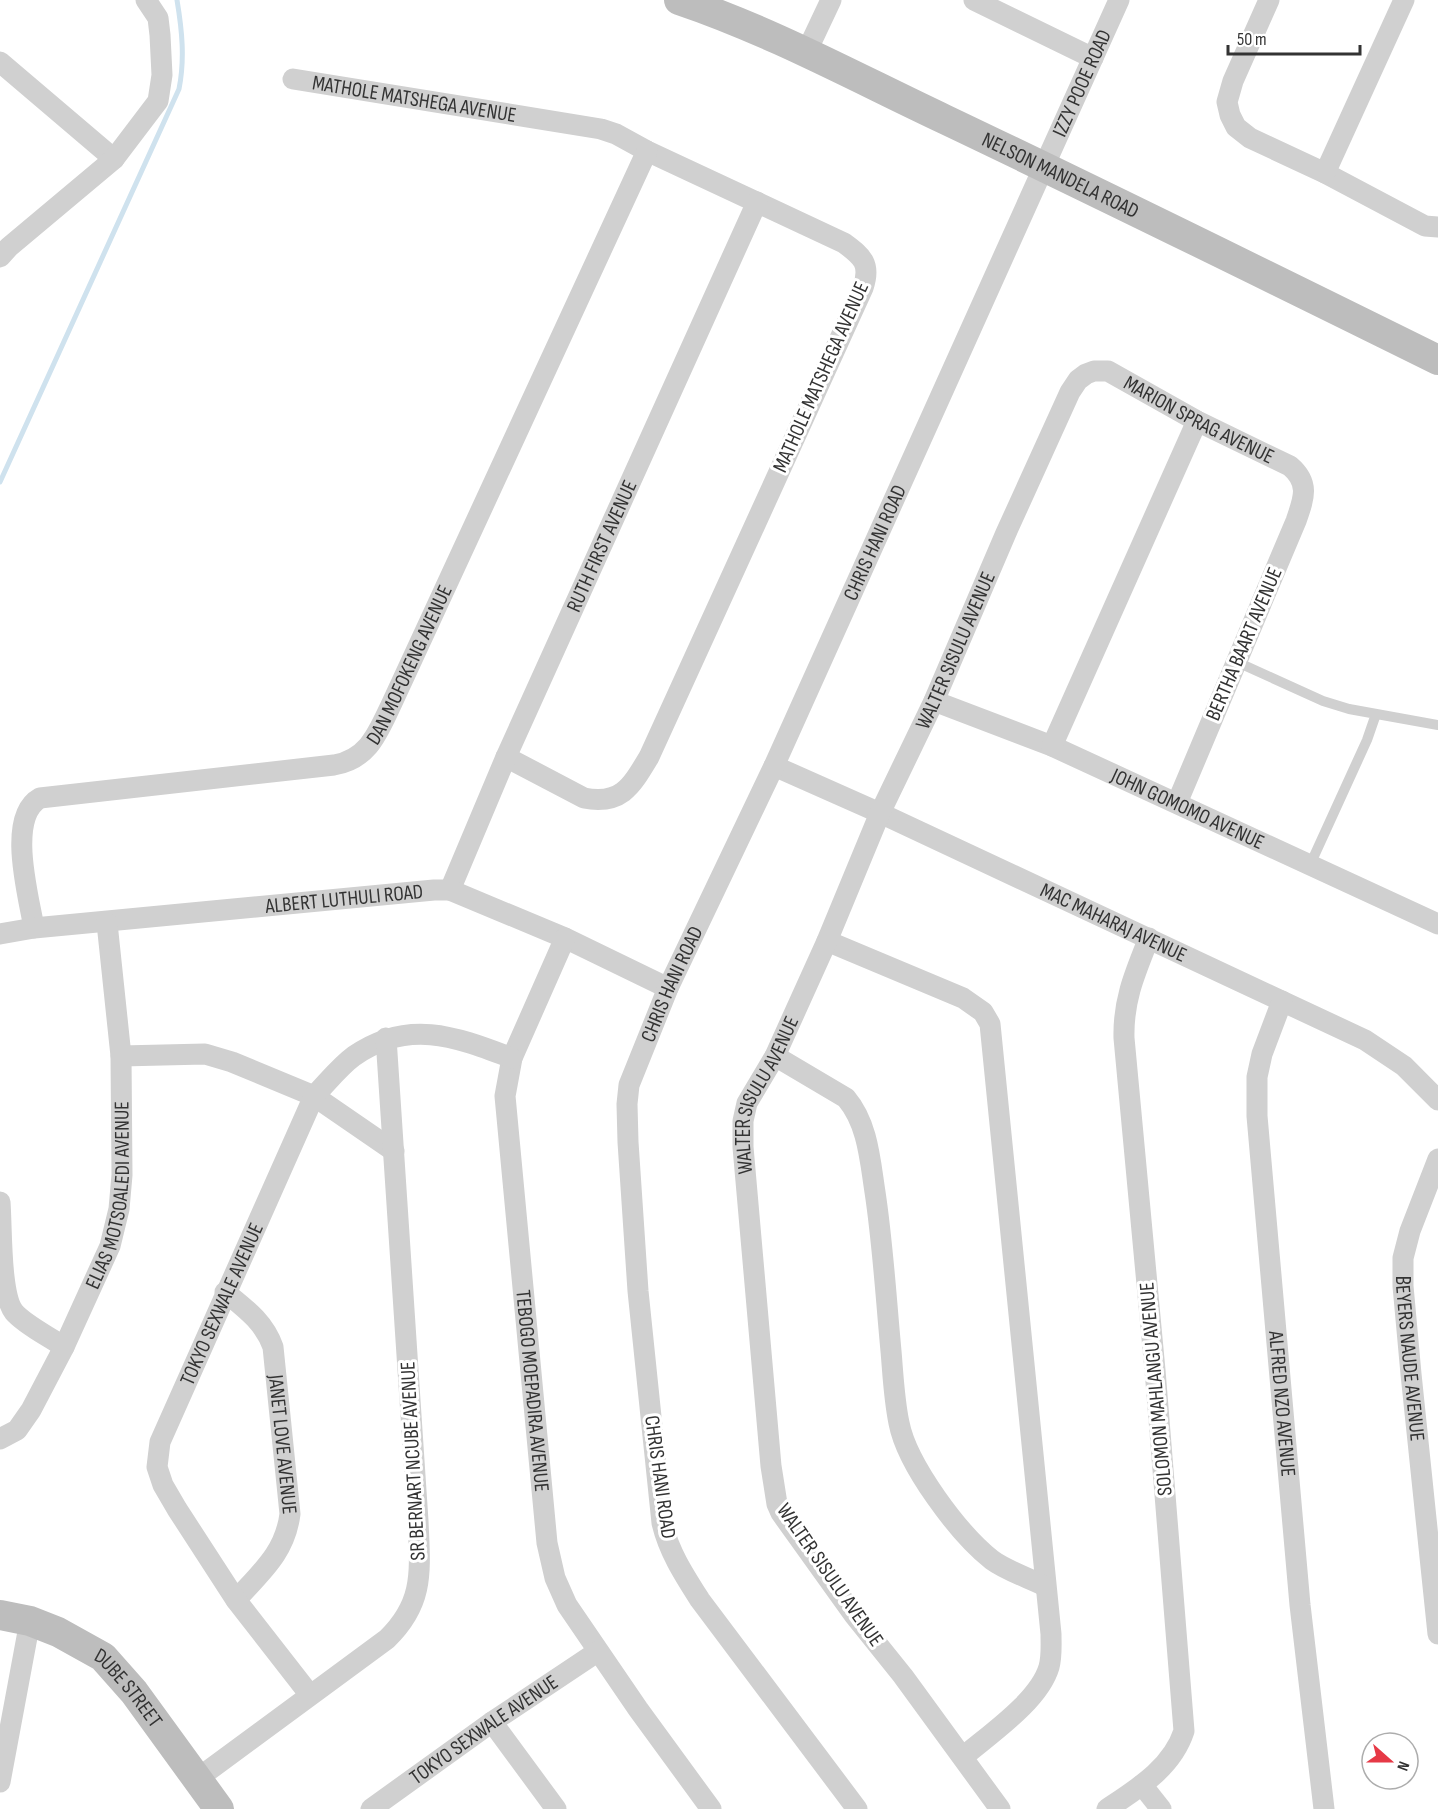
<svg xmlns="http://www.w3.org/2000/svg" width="1438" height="1809" font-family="'Sofia Sans Condensed',sans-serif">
<rect width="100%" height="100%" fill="#fff"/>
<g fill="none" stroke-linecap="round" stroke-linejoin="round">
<path stroke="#cfe2ee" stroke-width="5" d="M0 482 179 89C185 59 182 30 177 0"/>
<path stroke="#d0d0d0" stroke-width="10" d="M1237 662 1323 701 1349 709 1438 725
M1310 865 1367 740 1376 714"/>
<g stroke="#d0d0d0" stroke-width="21">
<path d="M974 0 1093 58"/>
<path d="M1269 0 1233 81 1227 102 1230 115 1236 127 1250 138 1325 173 1425 226 1438 227"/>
<path d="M806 53 831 0"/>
<path d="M0 62 114 159"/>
<path id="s1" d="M293 79 601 129 616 134 647 151 844 243C863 257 871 264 863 288L649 757C631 787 621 805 584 798L506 757"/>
<path d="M1325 173 1404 0"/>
<path d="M0 257 9 247 114 159 158 101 162 75 160 35 158 18 146 0"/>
<path id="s2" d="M934 701 1052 746 1438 924"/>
<path d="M1052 746 1197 421"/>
<path id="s3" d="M774 766 880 813 1365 1040 1404 1066 1438 1100"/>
<path id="s4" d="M450 890 506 757 757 202"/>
<path id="s5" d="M34 928C29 897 6 817 40 798L334 765C369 759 378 732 392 703L647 151"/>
<path id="s6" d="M0 934 34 928 434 890H450L565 938 668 988"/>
<path id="s7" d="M565 938 512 1058 505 1096 547 1543 555 1578 567 1605 638 1709 711 1809"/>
<path d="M827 941 963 998 983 1012 990 1024 1051 1634C1051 1645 1052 1656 1049 1667 1039 1701 990 1734 963 1757"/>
<path id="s8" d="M1282 1001 1262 1054 1257 1077V1116L1300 1605 1324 1809"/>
<path d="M121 1056 205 1054 232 1062 314 1096 394 1151"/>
<path d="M775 1056 846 1098C868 1124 870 1160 875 1192 883 1245 886 1298 891 1351 893 1374 894 1399 899 1423 907 1465 959 1534 992 1560 1007 1571 1029 1578 1045 1586"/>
<path id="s9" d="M1438 1159 1410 1231 1403 1258V1286L1411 1374 1438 1634"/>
<path d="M0 1202C2 1227 0 1295 14 1312 25 1325 50 1337 64 1347"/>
<path id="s10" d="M225 1292C246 1309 264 1322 273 1347L290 1514C285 1553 261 1572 236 1600"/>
<path id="s11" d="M0 1439 17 1430 31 1410 64 1347 110 1246 119 1209 122 1175 121 1056 107 923"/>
<path id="s12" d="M310 1695 236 1600 177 1509 163 1485 157 1467 160 1442 314 1096C327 1083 339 1067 354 1056 409 1018 456 1037 512 1058"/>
<path d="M492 1722 556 1809"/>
<path d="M197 1779 387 1639C425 1602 420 1570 418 1521L386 1038"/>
<path d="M0 1782 30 1621"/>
<path d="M1142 1785 1161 1809"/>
<path id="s13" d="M371 1809 492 1722 597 1652"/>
<path id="s14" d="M857 1809 700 1600C684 1575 669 1552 662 1523L638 1291 628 1142 627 1104 629 1085 668 988 774 766 1119 0"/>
<path id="s15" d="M1000 1809 903 1676 854 1615 781 1513 777 1504 771 1466 743 1147V1121L747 1103 775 1056 827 941 880 813 934 701 1006 533 1070 392 1078 380 1086 374 1094 371H1108L1197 421 1290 466C1310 483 1304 498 1296 521L1177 803"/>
<path d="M1107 1809C1137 1789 1172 1768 1184 1731L1155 1370 1124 1038C1123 1000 1135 973 1149 938"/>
</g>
<g stroke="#bdbdbd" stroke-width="30">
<path id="s16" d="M679 0C771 31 857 78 944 119 1110 198 1274 279 1438 360"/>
<path id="s17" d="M0 1615 30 1621 58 1632 103 1657 134 1692 219 1809"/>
</g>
</g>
<g text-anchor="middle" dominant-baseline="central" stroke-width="6" stroke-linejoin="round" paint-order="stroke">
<g font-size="21" fill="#333" stroke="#fff">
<text stroke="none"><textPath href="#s14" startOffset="1887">IZZY POOE ROAD</textPath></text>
<text stroke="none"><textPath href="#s1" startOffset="123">MATHOLE MATSHEGA AVENUE</textPath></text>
<text stroke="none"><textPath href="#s16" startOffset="420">NELSON MANDELA ROAD</textPath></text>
<text transform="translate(821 377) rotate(-66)">MATHOLE MATSHEGA AVENUE</text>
<text stroke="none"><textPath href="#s15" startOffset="1713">MARION SPRAG AVENUE</textPath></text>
<text stroke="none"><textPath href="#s14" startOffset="1383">CHRIS HANI ROAD</textPath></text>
<text stroke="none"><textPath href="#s4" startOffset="376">RUTH FIRST AVENUE</textPath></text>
<text transform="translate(1244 644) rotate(-67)">BERTHA BAART AVENUE</text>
<text stroke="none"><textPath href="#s15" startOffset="1280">WALTER SISULU AVENUE</textPath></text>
<text stroke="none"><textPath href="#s5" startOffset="564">DAN MOFOKENG AVENUE</textPath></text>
<text stroke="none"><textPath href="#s2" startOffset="276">JOHN GOMOMO AVENUE</textPath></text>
<text stroke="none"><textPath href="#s6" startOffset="346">ALBERT LUTHULI ROAD</textPath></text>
<text stroke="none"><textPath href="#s3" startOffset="374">MAC MAHARAJ AVENUE</textPath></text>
<text stroke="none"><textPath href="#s14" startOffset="897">CHRIS HANI ROAD</textPath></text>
<text stroke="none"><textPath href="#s15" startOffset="794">WALTER SISULU AVENUE</textPath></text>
<text stroke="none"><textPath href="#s11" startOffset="276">ELIAS MOTSOALEDI AVENUE</textPath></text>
<text stroke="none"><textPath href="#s12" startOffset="452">TOKYO SEXWALE AVENUE</textPath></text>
<text stroke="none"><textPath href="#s9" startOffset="206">BEYERS NAUDE AVENUE</textPath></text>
<text transform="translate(1156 1389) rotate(-95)">SOLOMON MAHLANGU AVENUE</text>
<text stroke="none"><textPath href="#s7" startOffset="466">TEBOGO MOEPADIRA AVENUE</textPath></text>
<text stroke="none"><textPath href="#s8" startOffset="408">ALFRED NZO AVENUE</textPath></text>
<text stroke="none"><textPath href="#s10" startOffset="172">JANET LOVE AVENUE</textPath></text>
<text transform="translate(413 1461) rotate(-93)">SR BERNART NCUBE AVENUE</text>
<text transform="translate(660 1477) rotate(82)">CHRIS HANI ROAD</text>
<text transform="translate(830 1575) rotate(55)">WALTER SISULU AVENUE</text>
<text stroke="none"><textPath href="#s17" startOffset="152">DUBE STREET</textPath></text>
<text stroke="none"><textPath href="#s13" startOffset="138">TOKYO SEXWALE AVENUE</textPath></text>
</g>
</g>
<g transform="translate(1390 1761) rotate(111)"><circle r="28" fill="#ffffff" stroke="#adadad" stroke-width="1.5"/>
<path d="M0-4.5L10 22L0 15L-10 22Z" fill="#e63946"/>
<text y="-9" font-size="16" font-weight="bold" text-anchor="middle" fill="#333333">N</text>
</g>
<path d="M1228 45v9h132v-9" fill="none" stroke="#333333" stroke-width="3"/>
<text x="1237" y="45" font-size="18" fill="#333333" stroke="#ffffff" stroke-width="4.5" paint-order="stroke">50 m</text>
</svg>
